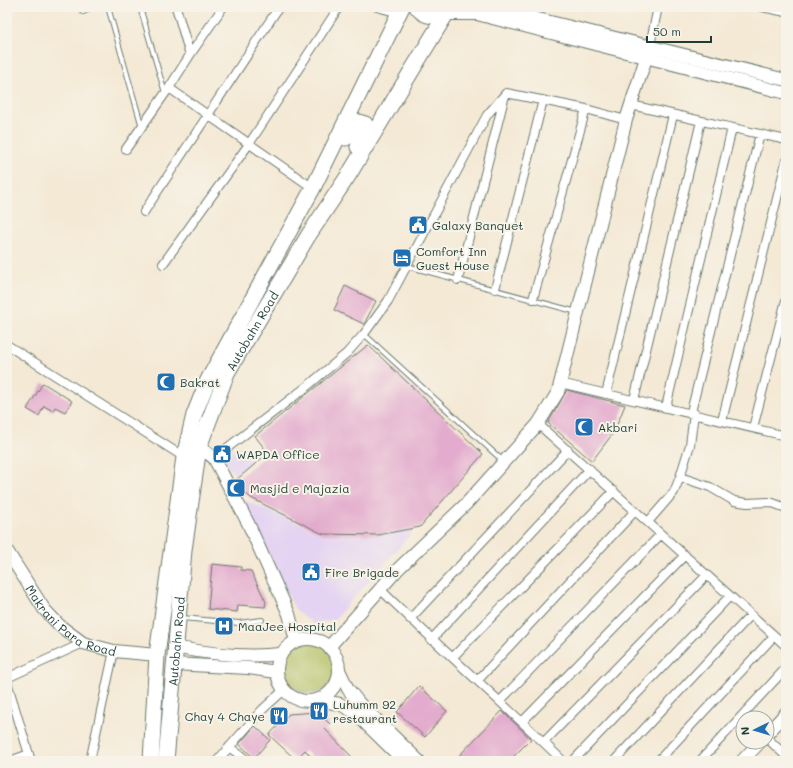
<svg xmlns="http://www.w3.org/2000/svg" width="793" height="768" font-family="Mali,sans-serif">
<rect width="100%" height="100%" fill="#f7f3e8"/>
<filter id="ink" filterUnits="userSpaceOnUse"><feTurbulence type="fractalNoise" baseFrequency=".025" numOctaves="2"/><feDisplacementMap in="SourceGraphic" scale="8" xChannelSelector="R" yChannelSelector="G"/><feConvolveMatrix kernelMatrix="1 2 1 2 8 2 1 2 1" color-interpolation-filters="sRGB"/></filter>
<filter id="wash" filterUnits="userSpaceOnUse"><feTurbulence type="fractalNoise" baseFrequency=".012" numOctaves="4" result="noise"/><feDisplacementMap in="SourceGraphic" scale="16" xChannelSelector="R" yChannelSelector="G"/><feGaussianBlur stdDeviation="0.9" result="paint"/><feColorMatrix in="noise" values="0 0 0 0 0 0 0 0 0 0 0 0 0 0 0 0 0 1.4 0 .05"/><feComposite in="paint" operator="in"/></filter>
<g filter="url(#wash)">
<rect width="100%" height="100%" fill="#f4e9d5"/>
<path fill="#e4d3f2" d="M237 445 251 462 235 475 222 458Z
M242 499 323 534 378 535 415 529 335 619 313 624 295 609Z"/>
<path fill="#b1be61" stroke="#687e4a" d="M284 666a27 27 0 1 1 54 0a27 27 0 1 1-54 0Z"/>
<g id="blocks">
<path fill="#e3abcd" d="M345 286 376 301 364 324 334 310Z
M368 345 483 454 420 527 378 535 323 534 251 498 237 486 235 481 268 453 255 436Z
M43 383 72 401 65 412 55 407 53 411 44 406 39 416 27 409Z
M567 390 625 405 614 432 592 461 548 423Z
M212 564 241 567V570L251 571 266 602 265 607 238 605 237 612 208 609Z
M419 686 447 711 425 737 397 712Z
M502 711 531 739 509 761H454Z
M317 712 330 724 325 729 352 757 348 761H315L305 750 296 760 269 735 289 714Z
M255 726 270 740 254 758 239 744Z"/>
</g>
</g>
<g filter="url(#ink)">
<use href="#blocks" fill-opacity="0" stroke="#6a796c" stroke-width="1"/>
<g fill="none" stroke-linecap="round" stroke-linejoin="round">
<g stroke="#6a796c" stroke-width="6">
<path id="lane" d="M108 7 142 127
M140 7 165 93
M407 266 577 312
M364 334 503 461
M182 618 239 623 262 620"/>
</g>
<g stroke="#6a796c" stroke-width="10">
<path id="street" d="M176 7 190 55 169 88 313 188
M377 7 399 13
M762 7 786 12
M83 10 88 7
M649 50 658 7
M190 55 223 7
M631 105 786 140
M126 149 169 88
M144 212 279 7
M163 264 249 144 339 7
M458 280 505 95
M495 289 543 100
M533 299 586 109
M7 345 184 457
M560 383 786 436
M606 394 673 115
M634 400 701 121
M666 407 732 128
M691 412 760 134
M722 421 786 162
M538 424 786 646
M753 428 786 300
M214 458 305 388 347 353 364 334 388 301 487 115 506 93 586 109 626 120
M680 477 690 445 694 413
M648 522 674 492 680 477 710 487 734 501 747 503 770 502 786 508
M380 589C440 648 503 703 563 761
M410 619 568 450
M431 640 590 469
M453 657 614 491
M7 678 83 643
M478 680 635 511
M7 682 31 761
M500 701 661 534
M522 722 685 555
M767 738 786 756
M544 742 707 575
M229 747 248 761
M10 761 29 754
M90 761 114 651
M217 761 262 710 284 690
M573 761 730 596
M614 761 751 615
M658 761 774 636
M700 761 786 668"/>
</g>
<g stroke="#6a796c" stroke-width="14">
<g id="secondary">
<path d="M489 7 786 80"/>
<path d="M446 14H477L786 93"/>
<path d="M199 447 214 458 248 523 289 614 296 641"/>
<path id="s1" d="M7 551 44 609 60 626 83 643 114 651 157 655"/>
<circle cx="308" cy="670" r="31"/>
<path d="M174 647C210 654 246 658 281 654"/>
<path d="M329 647 397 570 466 504 538 424 558 392 626 120 646 58"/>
<path d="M173 664 248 668 277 672"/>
<path d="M339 670 348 689 359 703 419 761"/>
<path d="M316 700 340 704 354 712 404 761"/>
<path d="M767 734 786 713"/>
<path d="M742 761 760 742"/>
</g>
</g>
<g stroke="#6a796c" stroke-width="17">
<g id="highway">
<path d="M417 7C425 18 440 19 450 11"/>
<path d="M346 138 355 121 365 124V132L358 147"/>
<path d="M151 761 157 655 184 457 194 415 208 380 313 188 402 7"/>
<path id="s2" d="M166 761 184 550 199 447 227 373 308 236 348 176 446 14"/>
</g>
</g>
<use href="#lane" stroke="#fff" stroke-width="4"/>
<use href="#street" stroke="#fff" stroke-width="8"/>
<use href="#secondary" stroke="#fff" stroke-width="12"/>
<use href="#highway" stroke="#fff" stroke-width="15"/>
</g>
</g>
<defs>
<g id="civic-square" transform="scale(1)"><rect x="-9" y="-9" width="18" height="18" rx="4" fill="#1f6fb2" stroke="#f7f3e8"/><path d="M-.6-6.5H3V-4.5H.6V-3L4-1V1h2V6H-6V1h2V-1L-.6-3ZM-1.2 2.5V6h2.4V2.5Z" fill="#fff"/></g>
<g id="hotel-square" transform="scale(1)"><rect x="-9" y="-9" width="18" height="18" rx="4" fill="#1f6fb2" stroke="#f7f3e8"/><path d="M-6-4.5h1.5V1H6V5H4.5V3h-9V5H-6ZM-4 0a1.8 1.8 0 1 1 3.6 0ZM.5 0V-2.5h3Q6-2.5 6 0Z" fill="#fff"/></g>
<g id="mosque-square" transform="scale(1)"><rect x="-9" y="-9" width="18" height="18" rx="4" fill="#1f6fb2" stroke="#f7f3e8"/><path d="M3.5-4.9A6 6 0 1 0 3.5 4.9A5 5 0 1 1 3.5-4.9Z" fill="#fff"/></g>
<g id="hospital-square" transform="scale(1)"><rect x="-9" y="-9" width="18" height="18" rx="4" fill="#1f6fb2" stroke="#f7f3e8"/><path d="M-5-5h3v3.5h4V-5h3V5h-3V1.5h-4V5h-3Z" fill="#fff"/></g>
<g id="restaurant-square" transform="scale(1)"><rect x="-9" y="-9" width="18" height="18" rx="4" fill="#1f6fb2" stroke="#f7f3e8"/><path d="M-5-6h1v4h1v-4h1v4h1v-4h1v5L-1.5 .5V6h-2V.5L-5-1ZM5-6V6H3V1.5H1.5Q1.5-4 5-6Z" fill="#fff"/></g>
</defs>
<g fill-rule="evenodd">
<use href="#civic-square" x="418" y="225"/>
<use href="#hotel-square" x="402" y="258"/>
<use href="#mosque-square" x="166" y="382"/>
<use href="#mosque-square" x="584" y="427"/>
<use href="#civic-square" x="222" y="454"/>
<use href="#mosque-square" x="236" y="488"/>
<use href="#civic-square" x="311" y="572"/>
<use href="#hospital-square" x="224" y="626"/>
<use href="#restaurant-square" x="319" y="711"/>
<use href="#restaurant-square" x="279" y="716"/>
</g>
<g text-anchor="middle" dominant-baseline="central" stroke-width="4" stroke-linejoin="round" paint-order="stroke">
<g font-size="12" fill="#1f3d34" stroke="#f7f3e8" text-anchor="start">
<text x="432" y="225">Galaxy Banquet</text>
<text x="416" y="251">Comfort Inn<tspan x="416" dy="14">Guest House</tspan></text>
<text x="180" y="382">Bakrat</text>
<text x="598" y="427">Akbari</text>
<text x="236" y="454">WAPDA Office</text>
<text x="250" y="488">Masjid e Majazia</text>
<text x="325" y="572">Fire Brigade</text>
<text x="238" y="626">MaaJee Hospital</text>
<text x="333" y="704">Luhumm 92<tspan x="333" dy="14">restaurant</tspan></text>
<text x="265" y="716" text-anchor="end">Chay 4 Chaye</text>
</g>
<g font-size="12" fill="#1f3d34" stroke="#f7f3e8">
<text stroke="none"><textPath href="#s2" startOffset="444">Autobahn Road</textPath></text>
<text stroke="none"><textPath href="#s1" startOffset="98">Makrani Para Road</textPath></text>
<text stroke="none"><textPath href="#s2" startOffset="120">Autobahn Road</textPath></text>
</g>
</g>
<rect width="793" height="768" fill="none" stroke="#f7f3e8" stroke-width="24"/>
<g transform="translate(755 730) rotate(265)"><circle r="19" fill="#f7f3e8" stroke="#a1aaa0"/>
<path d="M0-3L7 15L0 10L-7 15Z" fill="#1f6fb2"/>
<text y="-6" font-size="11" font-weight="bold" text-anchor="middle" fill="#1f3d34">N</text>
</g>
<path d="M647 36v6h64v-6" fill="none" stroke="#1f3d34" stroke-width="2"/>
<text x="653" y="36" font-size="12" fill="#1f3d34" stroke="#f7f3e8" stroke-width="3" paint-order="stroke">50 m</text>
</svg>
